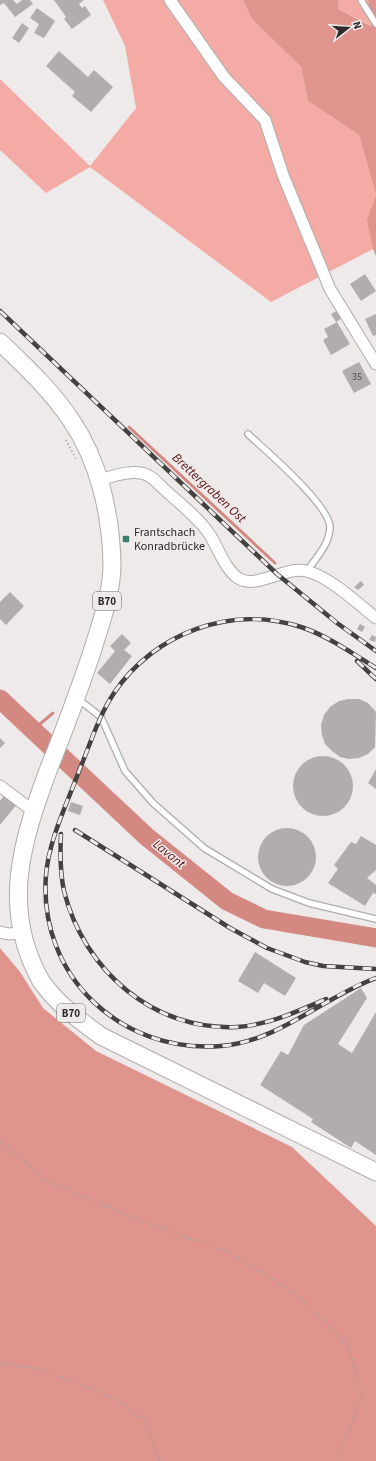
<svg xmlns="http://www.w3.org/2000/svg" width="376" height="1461" font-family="'Source Sans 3',sans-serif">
<rect width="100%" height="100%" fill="#eeeae9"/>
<path fill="#f4aba5" d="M103 0H243L252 19 301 67 308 101 359 135 376 195 368 220 373 249 271 302 90 167 46 193 0 150V79L90 166 136 108 125 46Z
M339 0H368L372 26 338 9Z"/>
<path fill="#df948e" d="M243 0H339L338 9 371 26 368 0H376V256L373 249 367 220 376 195 359 135 308 101 301 67 252 19Z
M0 948 20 972 43 1008 96 1051 292 1147 376 1226V1461H0Z"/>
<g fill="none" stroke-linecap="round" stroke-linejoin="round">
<path stroke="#d38882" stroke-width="3" d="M129 427 275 563
M33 730 53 713"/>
<path stroke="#d38882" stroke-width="19" d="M0 699 147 837 227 901 264 919 376 938"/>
</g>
<path fill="#b2adad" d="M0 0H13L17 4 22 0H30L33 4 15 17 4 3 0 5Z
M54 0H84L79 4 82 8 85 6 91 15 72 29 64 19 66 17Z
M37 8 55 21 44 38 34 33 39 24 30 18Z
M22 23 29 28 19 43 12 38Z
M59 51 88 77 94 70 113 87 91 112 72 96 75 92 46 66Z
M365 274 376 291 361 301 350 284Z
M337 311 341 319 336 322 331 314Z
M376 314V335L373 336 365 319Z
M337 322 350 344 331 355 323 340 328 337 324 329Z
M359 362 371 384 354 393 342 371Z
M361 581 364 585 358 590 354 587Z
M10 592 24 606 6 625 0 619V602Z
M360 624 365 627 362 632 357 629Z
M122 634 131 643 124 650 132 656 110 684 97 673 115 651 110 646Z
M372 635 376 637 375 642 369 640Z
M348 699H359L368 703 376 712 375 747 368 754 359 758 349 759 340 757 332 751 325 744 322 735 321 725 324 715 330 707 339 701Z
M0 738 5 743 0 748Z
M293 786a30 30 0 1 1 60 0a30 30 0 1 1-60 0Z
M376 769V789L368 783Z
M6 793 18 803 0 825V801Z
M71 802 83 806 80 815 68 811Z
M258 857a29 29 0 1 1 58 0a29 29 0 1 1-58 0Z
M361 836 376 845V870L367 878 376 885V894L373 893 365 906 328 883 338 869 334 865 351 842 356 844Z
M255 952 296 978 285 996 264 983 258 993 238 981Z
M361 988 367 998 338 1044 352 1053 376 1012V1155L355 1141 351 1148 311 1122 313 1119 260 1085 281 1051 288 1055 304 1025Z"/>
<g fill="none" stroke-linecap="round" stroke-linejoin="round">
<g stroke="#b0acab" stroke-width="8">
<path id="service" d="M361 0 376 24
M248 434C265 450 331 506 330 528 329 545 316 558 307 571
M78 699 101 717 125 771 153 803 204 848 272 889 309 903 376 919"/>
</g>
<g stroke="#b0acab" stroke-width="13">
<path id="minor" d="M170 0 224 77 265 120 283 175 330 289 376 364
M99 480C113 476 135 468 149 476 155 479 160 486 165 490 180 504 199 518 210 535 218 548 225 569 238 578 256 590 284 566 306 571 329 576 357 603 376 618
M0 786 33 811
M0 932 9 934 20 933"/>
</g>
<g stroke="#b0acab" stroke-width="19">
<path id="primary" d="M0 342C25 366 51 390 71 420 99 461 111 514 112 564 112 595 100 625 91 655 78 693 64 731 49 768 22 841 0 908 41 981 57 1004 79 1020 101 1036L376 1172"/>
</g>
<path stroke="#a19e9d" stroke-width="2" stroke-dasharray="1 3" stroke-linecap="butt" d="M66 440 77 461
M0 1141 48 1182 152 1225 229 1252 300 1297 348 1345 362 1396 337 1461
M0 1363 45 1370 111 1397 144 1419 160 1461"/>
<use href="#service" stroke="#fff" stroke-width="5.5"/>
<use href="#minor" stroke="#fff" stroke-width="11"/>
<use href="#primary" stroke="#fff" stroke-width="17"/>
<g stroke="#444141" stroke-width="4.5">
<path id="rail" d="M0 311 277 574 337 623 376 651
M357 661 376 679
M376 668C352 653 328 636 301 627 232 604 154 633 114 693 98 717 90 745 79 771 67 804 49 839 46 875 38 976 121 1054 221 1046 280 1041 323 997 376 978
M75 830 230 928 267 948 305 962 323 966 376 969
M61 834C60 853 60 872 64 891 84 971 154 1031 237 1027 269 1025 298 1011 326 999"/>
</g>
<use href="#rail" stroke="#eeeae9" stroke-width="3" stroke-dasharray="9" stroke-linecap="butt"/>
</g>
<rect fill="#3c7c6c" stroke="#eeeae9" stroke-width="1.5" x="122" y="535" width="8" height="8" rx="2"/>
<g text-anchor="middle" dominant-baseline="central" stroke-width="3" stroke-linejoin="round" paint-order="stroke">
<g font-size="10" fill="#4f4c4c">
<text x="357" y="377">35</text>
</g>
<g fill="#eeeae9" stroke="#686565" stroke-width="1">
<rect x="93" y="592" width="28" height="18" rx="3"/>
<rect x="57" y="1004" width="28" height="18" rx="3"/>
</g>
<g font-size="11" font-weight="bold" fill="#2e2c2c">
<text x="107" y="601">B70</text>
<text x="71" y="1013">B70</text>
</g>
<g font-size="12" fill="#2e2c2c" stroke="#eeeae9" text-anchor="start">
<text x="134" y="532">Frantschach<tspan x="134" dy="14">Konradbrücke</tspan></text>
</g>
<g font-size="13" font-style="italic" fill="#520f11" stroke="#eeeae9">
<text transform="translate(209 488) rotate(43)">Brettergraben Ost</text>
<text transform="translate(169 854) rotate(39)">Lavant</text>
</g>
</g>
<g transform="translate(348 28) rotate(73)" stroke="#eeeae9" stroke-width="3" paint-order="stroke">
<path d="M0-3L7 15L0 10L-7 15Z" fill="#2e2c2c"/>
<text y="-6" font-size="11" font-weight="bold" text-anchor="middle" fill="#2e2c2c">N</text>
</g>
</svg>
